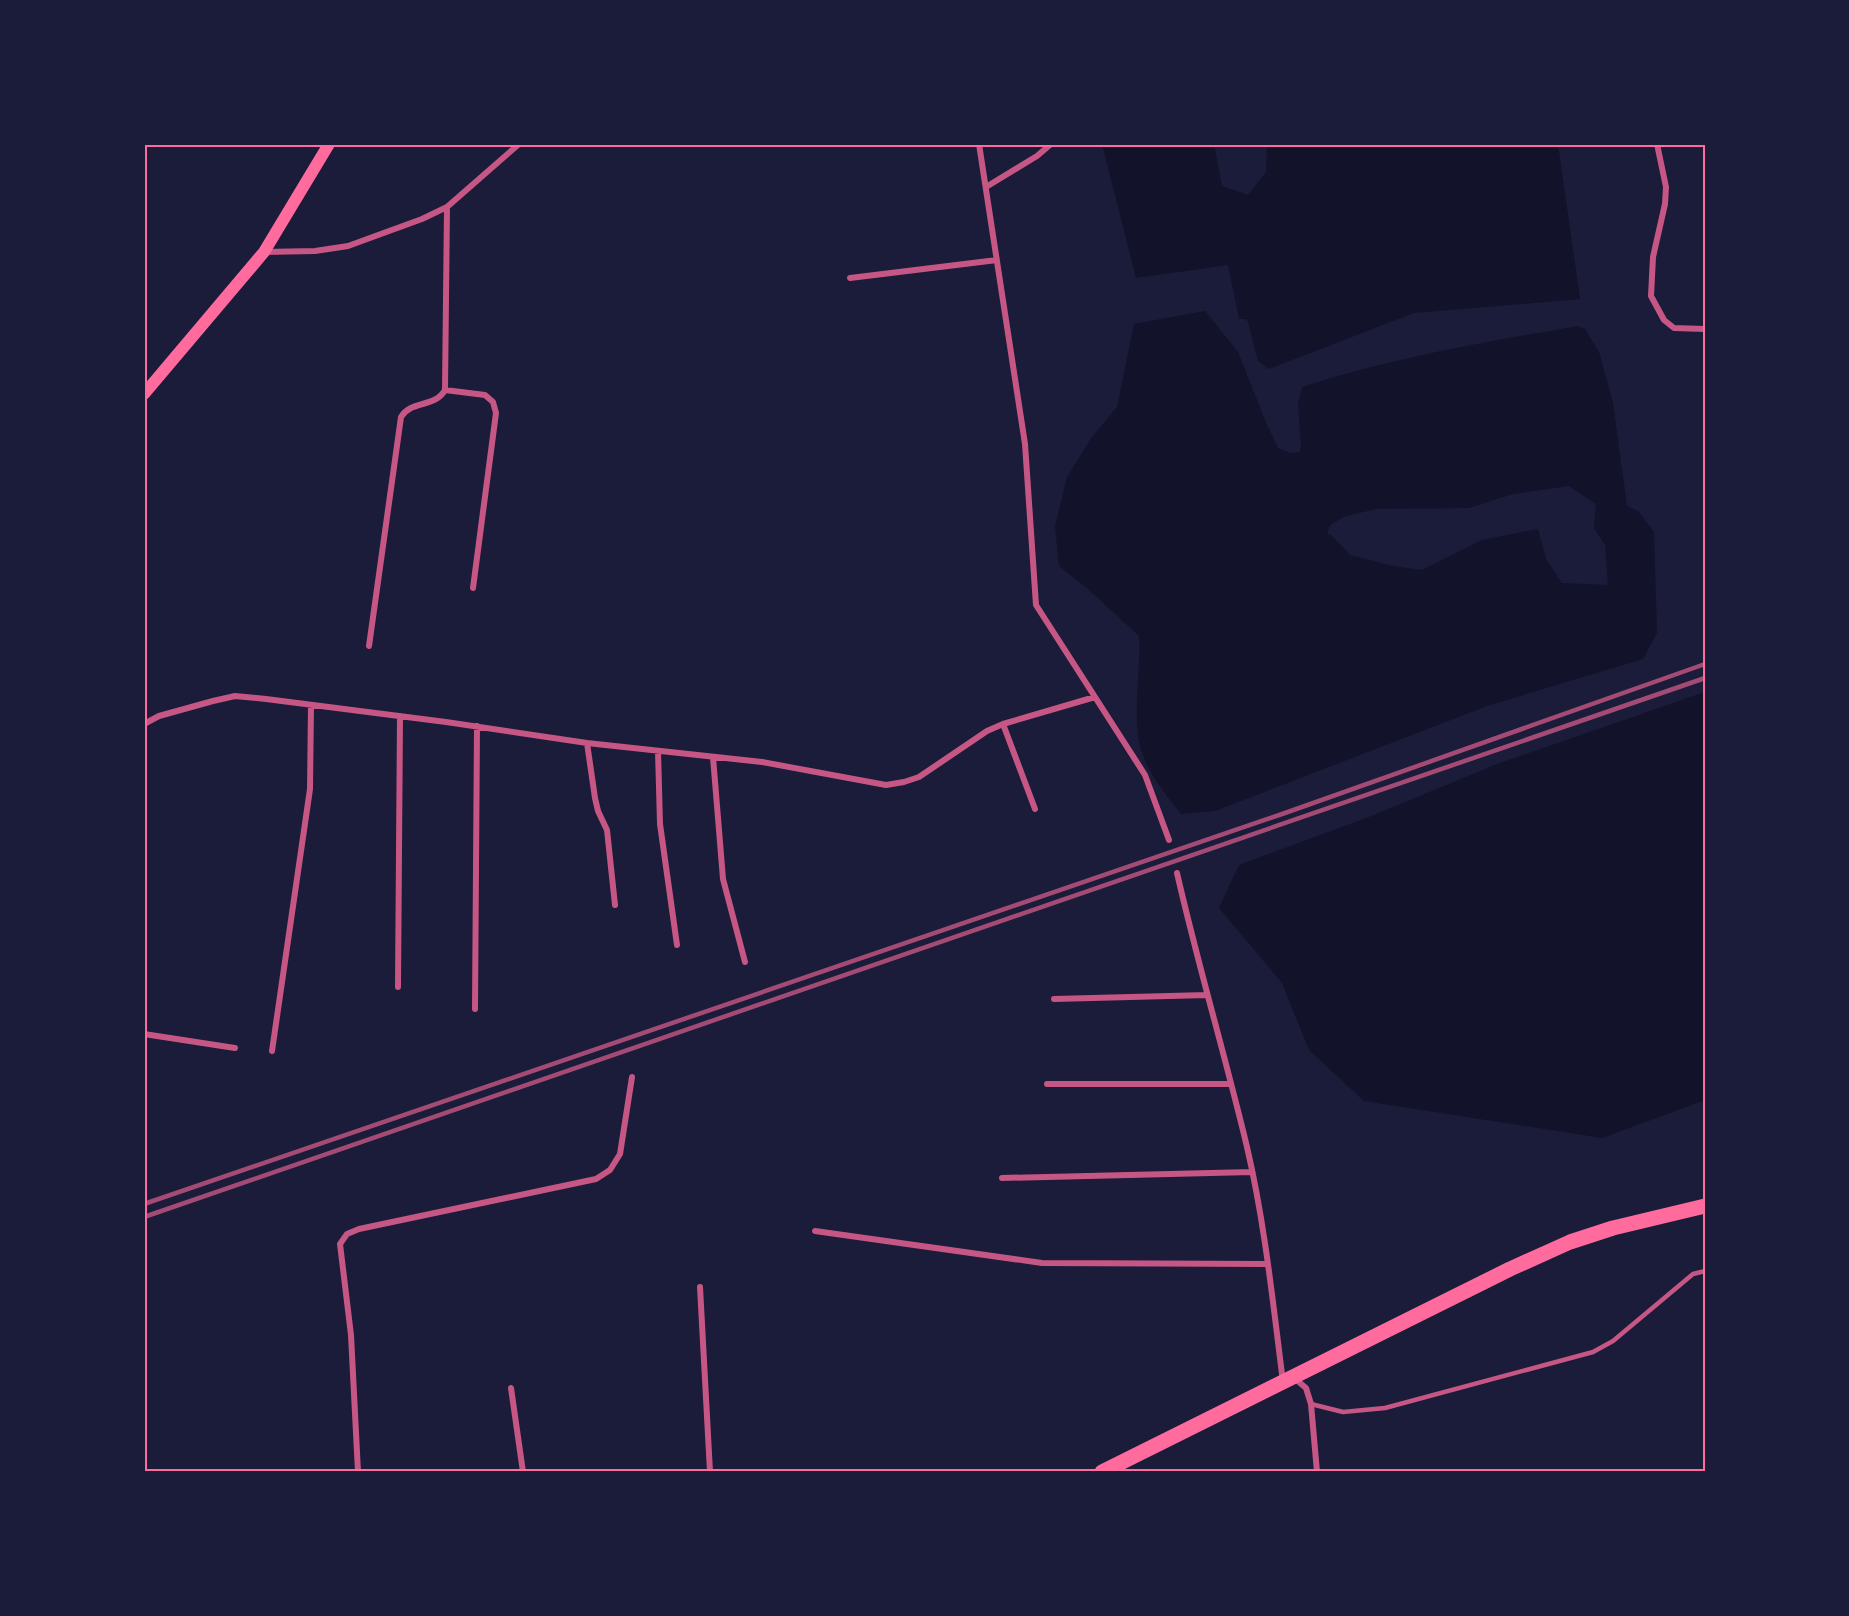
<svg xmlns="http://www.w3.org/2000/svg" width="1849" height="1616" font-family="'IBM Plex Serif',serif">
<rect width="100%" height="100%" fill="#1b1b3a"/>
<path fill="#12122b" fill-rule="evenodd" d="M1102 144H1214L1222 186 1248 195 1266 172 1267 144H1558L1580 299 1414 313 1269 369 1258 361 1248 322 1246 319H1239L1228 265 1136 278Z
M1205 311 1238 352 1267 425 1278 448 1290 453 1300 452 1301 447 1298 404 1302 387C1391 358 1485 342 1578 326L1585 329 1599 352 1613 403 1627 506 1638 511 1654 532 1657 633 1643 659 1487 706 1215 811 1181 814C1165 794 1144 768 1139 742 1133 708 1141 671 1139 636L1088 589 1059 566 1055 526 1067 477 1092 437 1117 407 1134 324ZM1569 486 1596 504 1594 528 1605 545 1608 585 1562 583 1546 559 1538 529 1482 540 1422 570 1393 566 1350 555 1331 535 1327 534 1330 525 1346 516 1376 509 1469 508 1513 494Z
M1705 692V1100L1602 1138 1364 1101 1309 1050 1282 983 1219 908 1239 865 1369 817 1497 764Z"/>
<g fill="none" stroke-linecap="round" stroke-linejoin="round">
<path stroke="#c65784" stroke-width="4.5" d="M1311 1404 1343 1412 1385 1408 1593 1352 1613 1341 1693 1274 1705 1271"/>
<path stroke="#c65784" stroke-width="6" d="M979 144 1025 444 1036 605 1145 775 1169 840
M1657 144 1666 187 1665 204 1653 257 1651 296 1664 320 1674 328 1705 329
M986 187 1037 156 1051 144
M264 252 315 251 348 246 422 219 447 207 519 144
M850 278 997 260
M445 390 485 395 493 402 496 413 473 588
M369 646 401 417C411 400 435 408 445 390L447 207
M144 724 159 716 213 701 235 696 266 699 446 722 587 743 762 762 886 785 904 782 919 777 987 731 1003 724 1095 697
M1003 724 1035 809
M587 743 595 798 598 811 607 830 615 905
M658 751 660 824 677 945
M713 757 723 879 745 962
M1177 873C1198 965 1225 1055 1247 1147 1265 1224 1273 1304 1283 1382
M398 987 400 716
M1054 999 1207 995
M475 1009 477 726
M144 1034 235 1048
M272 1051 310 789 311 705
M1047 1084H1230
M1002 1178 1252 1172
M815 1231 1042 1263 1267 1264
M700 1287 710 1472
M1293 1377 1306 1388 1311 1404 1317 1472
M511 1388 523 1472
M358 1472 351 1335 340 1244 347 1234 359 1229 596 1179 610 1170 620 1154 632 1077"/>
<path stroke="#ff6b9d" stroke-width="12" d="M144 394 264 252 329 144"/>
<path stroke="#ff6b9d" stroke-width="15" d="M1102 1472 1510 1269 1570 1242 1613 1228 1705 1206"/>
<path stroke="#a44b75" stroke-width="4.5" d="M144 1204 1285 813 1705 664
M144 1217 1705 678"/>
</g>
<rect width="1849" height="1616" fill="none" stroke="#1b1b3a" stroke-width="291"/>
<rect x="146" y="146" width="1558" height="1324" fill="none" stroke="#ff6b9d" stroke-width="2"/>
</svg>
